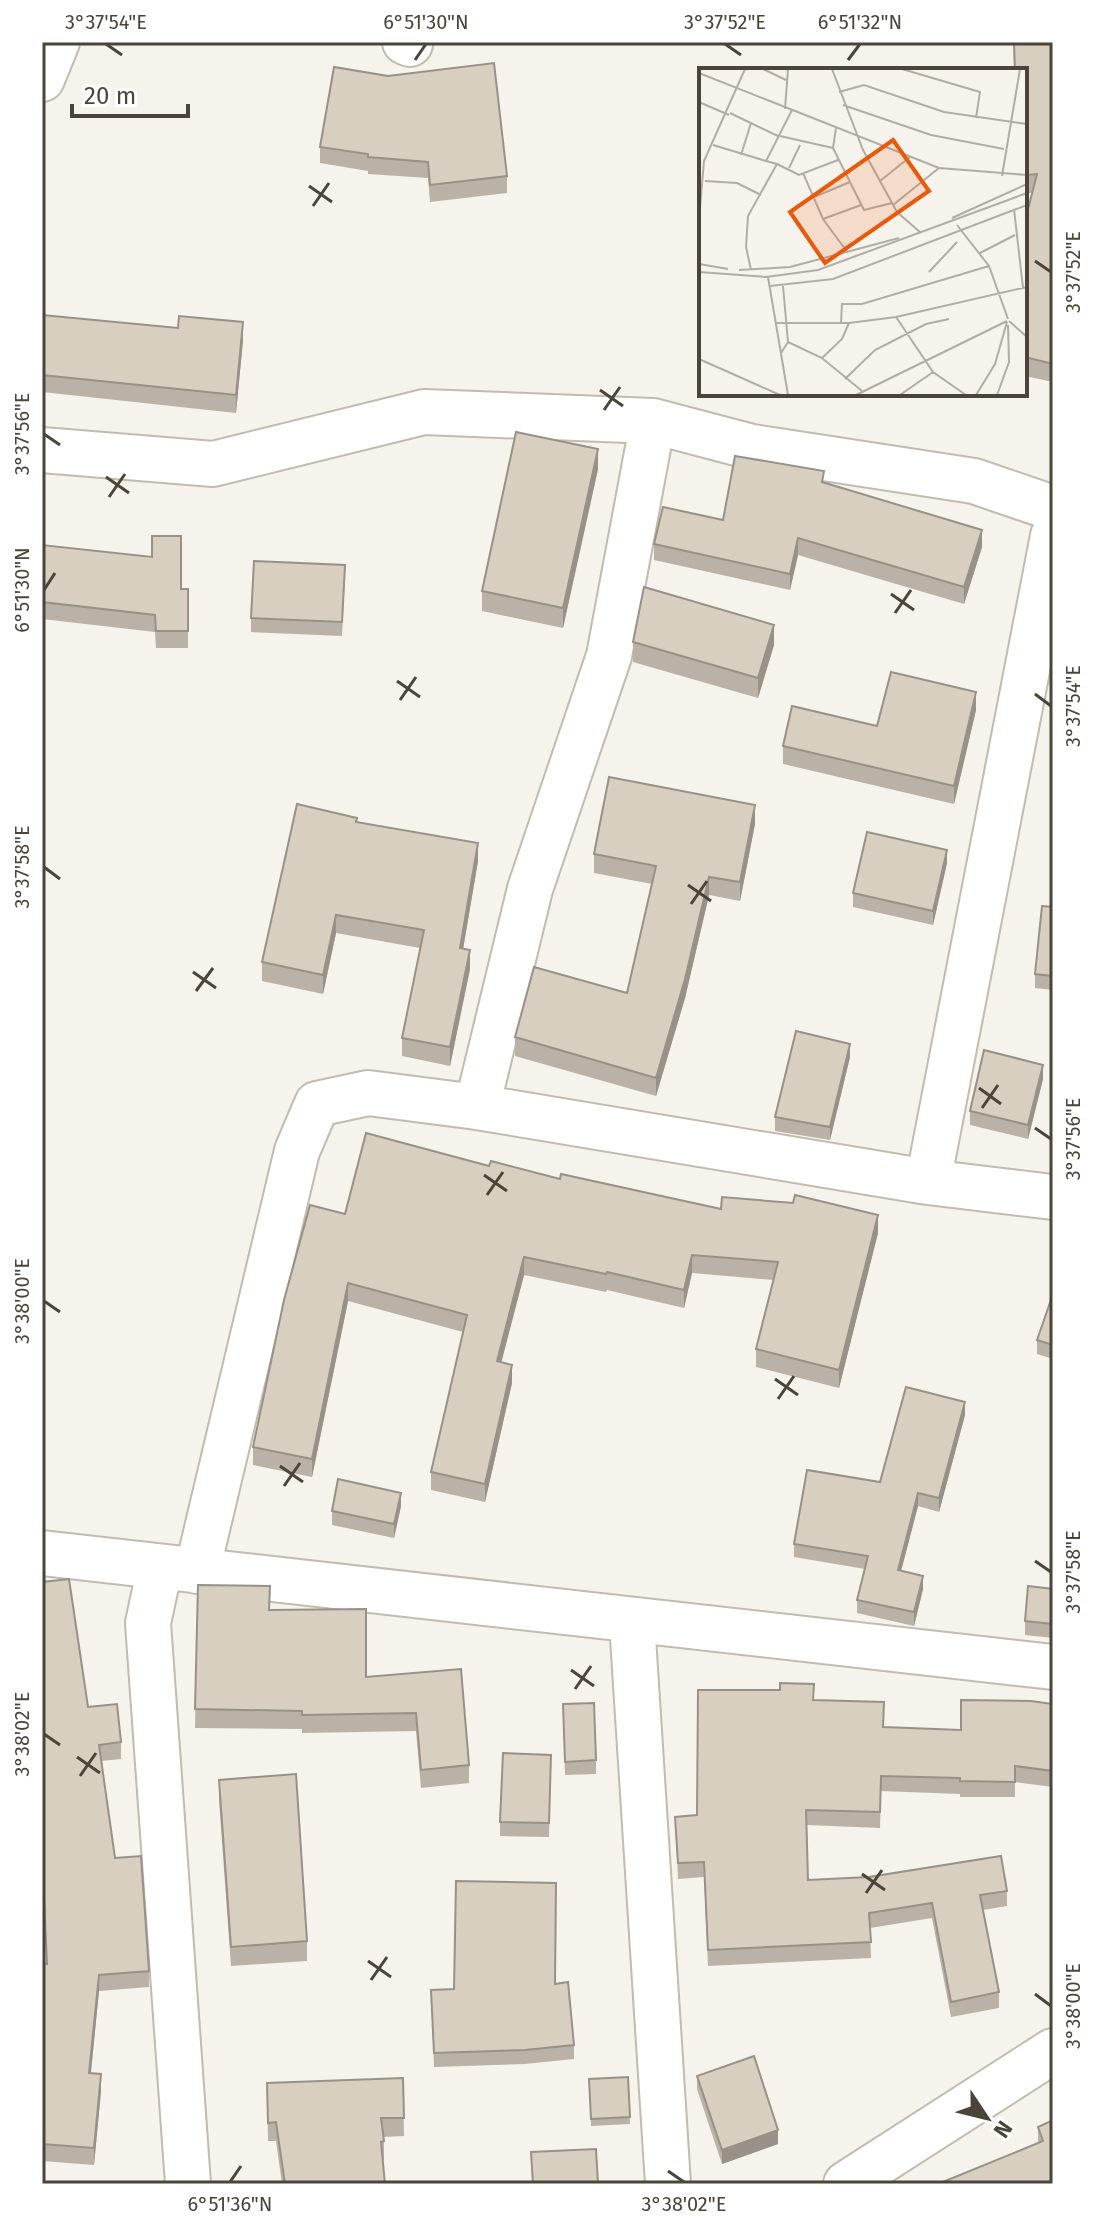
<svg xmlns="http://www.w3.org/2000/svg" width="1095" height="2226" font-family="'Fira Sans',sans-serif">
<rect width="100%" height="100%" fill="#f6f3ec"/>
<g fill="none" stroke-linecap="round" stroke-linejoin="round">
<g stroke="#c2bbae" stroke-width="48">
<path id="minor" d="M405 42 410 44
M42 79 57 42
M42 450 213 464 424 412 653 421 752 447 974 481 1053 508
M477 1107 530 889 609 656 653 421
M928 1182 1053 536
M42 1553 1053 1667
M160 1567 148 1623 188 2184
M197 1571 297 1151 317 1104 368 1093 477 1107 928 1182 1053 1197
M632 1622 668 2184
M846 2184 1053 2051"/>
</g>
<use href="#minor" stroke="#fff" stroke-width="44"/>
</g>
<path fill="#bab2a6" d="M1013 42H1053V382L1025 376V221L1032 193H1026L1025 70H1014Z
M334 67 507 176V193L430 202 428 178 368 174V171L320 163V147Z
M42 315 243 340 236 413 42 392Z
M598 469 563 628 482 611V591Z
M824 483 982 547 964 604 798 555 790 590 654 560V544L723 520Z
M42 545 181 589H188V648H156L155 632 42 619Z
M345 579 342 636 251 632V618Z
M633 642 774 645 758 698 633 662Z
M976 710 954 804 783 764V746L877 726Z
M357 823 478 861 463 949 470 969 450 1066 402 1056V1038L420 948 336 933 323 994 262 981V962Z
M755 824 740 901 709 895 685 998 656 1096 515 1056V1037L627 993 652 884 594 873V854Z
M947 863 933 925 853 907V893Z
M1053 907V990L1035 988V974Z
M850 1057 830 1140 775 1131V1117Z
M1043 1079 1028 1139 970 1125V1111Z
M489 1166 721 1209 878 1233 839 1388 756 1367V1349L774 1280 692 1273 684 1308 607 1290 606 1292 524 1275 501 1362 512 1383 485 1502 431 1490V1472L463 1332 348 1301 312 1477 253 1465V1447L345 1214Z
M1053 1294V1359L1037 1354V1340Z
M965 1415 939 1512 918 1506 901 1570 923 1589 914 1626 857 1613V1600L865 1569 794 1557V1544L880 1482Z
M401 1506 394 1538 332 1525V1511Z
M42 1582 88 1707 121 1742V1759L101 1761 115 1858 149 1971V1987L99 1991 91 2073 101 2091 94 2165 42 2161V1963H47L42 1871Z
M198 1585 270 1610 366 1677 461 1669 469 1765V1783L421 1788 416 1731 302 1733V1729L195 1728Z
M1053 1589V1638L1025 1635V1621Z
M814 1700 884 1727 961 1730 1053 1704V1787L1015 1782V1797H960V1794L881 1791 880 1828 807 1825 808 1880 1007 1891V1906L983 1910 999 1992V2008L951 2017 932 1918 870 1928 871 1958 708 1966 704 1877 678 1879 675 1817 697 1815Z
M563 1704 596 1760V1774L565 1775Z
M551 1769 549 1837 500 1836V1822Z
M219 1780 307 1941V1961L231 1966 219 1800Z
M555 1984 574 2045V2059L525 2064 434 2067 431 1990Z
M697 2076 778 2144 722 2164 697 2089Z
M628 2077 630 2124 591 2126 589 2079Z
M403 2078 404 2136 384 2137V2160L383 2161 385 2184H282L276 2141H268L267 2083Z
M1053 2120V2184L1038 2143V2127Z"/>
<path fill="#979187" d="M243 322V340L236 413V395Z
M598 449V469L563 628V608Z
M982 530V547L964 604V587Z
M798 538V555L790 590V574Z
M774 625V645L758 698V678Z
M976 692V710L954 804V786Z
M755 805V824L740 901V882Z
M478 843V861L460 967V948Z
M947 850V863L933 925V911Z
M709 877V895L685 998 656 1096V1078Z
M336 915V933L323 994V975Z
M470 950V969L450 1066V1047Z
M850 1044V1057L830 1140V1127Z
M1043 1065V1079L1028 1139V1125Z
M878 1215V1233L839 1388V1370Z
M692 1255V1273L684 1308V1290Z
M524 1257V1275L497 1379V1361Z
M348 1283V1301L312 1477V1459Z
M512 1365V1383L485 1502V1484Z
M965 1402V1415L939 1512V1498Z
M401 1493V1506L394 1538V1524Z
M918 1493V1506L898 1583V1570Z
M923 1576V1589L914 1626V1612Z
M99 1975V1991L89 2090V2073Z
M101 2074V2091L94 2165V2148Z
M778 2130V2144L722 2164V2150Z"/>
<path fill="#d8cfc1" stroke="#979187" stroke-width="2" d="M1014 42H1053V364L1025 357V221L1037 174 1026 175 1025 70H1015Z
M494 63 507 176 430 185 428 162 368 157V154L320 147 334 67 388 76Z
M42 315 178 328 179 316 243 322 236 395 42 375Z
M516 432 598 449 563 608 482 591Z
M735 456 824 471 822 482 982 530 964 587 798 538 790 574 654 544 663 507 723 520Z
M152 536H181V589H188V631H156L155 615 42 602V545L152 557Z
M254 561 345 565 342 622 251 618Z
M644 587 774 625 758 678 633 642Z
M891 672 976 692 954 786 783 746 792 706 877 726Z
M609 777 755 805 740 882 709 877 685 979 656 1078 515 1037 534 967 627 993 656 866 594 854Z
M297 804 357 818 356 822 478 843 460 948 470 950 450 1047 402 1038 424 930 336 915 323 975 262 962Z
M867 832 947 850 933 911 853 893Z
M1042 906 1053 907V976L1035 974Z
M796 1031 850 1044 830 1127 775 1117Z
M984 1050 1043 1065 1028 1125 970 1111Z
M366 1133 489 1166 491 1161 560 1179 561 1174 721 1209 722 1197 793 1203 795 1195 878 1215 839 1370 756 1349 778 1262 692 1255 684 1290 607 1272 606 1274 524 1257 497 1361 512 1365 485 1484 431 1472 467 1315 348 1283 312 1459 253 1447 284 1300 310 1205 345 1214Z
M1053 1294V1345L1037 1340Z
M906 1387 965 1402 939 1498 918 1493 898 1570 923 1576 914 1612 857 1600 868 1556 794 1544 807 1470 880 1482Z
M338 1479 401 1493 394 1524 332 1511Z
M69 1579 88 1707 117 1704 121 1742 99 1745 115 1858 141 1856 149 1971 99 1975 89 2073 101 2074 94 2148 42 2144V1963L47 1964 42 1854V1582Z
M198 1585 270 1586 269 1610 366 1609V1677L461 1669 469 1765 421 1770 416 1713 302 1715V1711L195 1709Z
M1028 1586 1053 1589V1624L1025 1621Z
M780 1683 814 1684 813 1700 884 1702 883 1727 961 1730V1700L1031 1701 1053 1704V1771L1015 1766V1782L960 1781V1778L881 1776 880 1812 806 1810 808 1880 869 1877 1001 1856 1007 1891 980 1895 999 1992 951 2002 932 1903 869 1913 871 1942 708 1950 704 1862 678 1863 675 1817 697 1815 698 1690H780Z
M594 1703 596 1760 565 1762 563 1704Z
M503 1753 551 1755 549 1823 500 1822Z
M296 1774 307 1941 231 1947 219 1780Z
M456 1881 556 1883 555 1984 568 1982 574 2045 525 2050 434 2053 431 1990 454 1989Z
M754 2056 778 2130 722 2150 697 2076Z
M628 2077 630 2117 591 2119 589 2079Z
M403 2078 404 2118H381L384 2141 381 2142 385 2184H285L276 2122 268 2123 267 2083Z
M1053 2120V2184H938L1043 2141 1038 2127Z
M596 2149 598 2184H533L531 2152Z"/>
<path fill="none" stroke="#4b4439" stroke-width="3" d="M106 44 122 55M725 44 741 55M415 60 426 44M848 60 860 44M309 186 332 202M313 206 329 183M1035 261 1051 272M600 390 623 406M604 410 620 387M44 434 60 445M106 477 129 493M109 497 125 474M44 590 55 573M891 594 914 610M895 613 911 590M397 681 420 697M1035 694 1051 706M400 700 416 677M44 867 60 879M688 885 711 901M691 904 707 881M193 972 216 988M196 991 213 968M979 1088 1001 1104M982 1108 998 1085M1035 1128 1051 1139M484 1175 507 1191M487 1195 503 1172M44 1301 60 1312M775 1379 798 1395M778 1399 794 1376M280 1466 303 1482M284 1486 300 1463M1035 1561 1051 1572M571 1670 594 1686M575 1689 591 1666M44 1734 60 1745M77 1757 100 1773M80 1776 96 1753M862 1874 885 1890M866 1893 882 1870M368 1961 391 1977M371 1980 387 1957M1035 1994 1051 2006M668 2171 684 2182M230 2182 241 2166"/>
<g transform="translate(699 68)">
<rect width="328" height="328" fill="#f6f3ec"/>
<path fill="none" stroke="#b2ada4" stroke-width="2" d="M64 1 87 12M133 1 164 82 198 144 222 165M203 1 281 24 277 50M0 5 240 100 328 107M140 24 165 17 245 44 328 56M0 34 30 47M144 37 232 67 305 81M86 41 89 1M31 45 79 68M137 60 134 80 165 142 193 135M81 68 134 80M14 77 67 93M42 87 52 55M78 96 100 107 139 92M90 100 101 77M104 105 124 151 149 185M303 108 321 1M6 113 38 115 62 127M181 113 211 89M115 129 151 114M194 137 240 100M315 141 324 220M253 150 328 116M124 151 162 137M0 152 5 93 46 1M258 157 290 198 309 251M281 185 316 167M0 196 29 201M40 202 91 199 200 170M52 202 47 179 49 148 78 96 67 93 93 42M0 204 67 209 119 202 328 125M230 204 258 174M69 209 89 327M71 218 134 211 328 137M197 249 234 304 267 327M310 253 328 269M76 255H150L197 249 328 219M142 255 143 236H163L290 198M89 274 123 290 163 323M82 285 89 274 84 218M123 290 143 271 150 255M0 291 81 327M146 311 176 282 227 256 250 251M157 327 308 253M201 327 234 304M277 327 296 296 308 254M298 327 310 294 309 257"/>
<path fill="#e8590c" fill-opacity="0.15" stroke="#e8590c" stroke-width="4" d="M194 72 230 123 126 195 91 144Z"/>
<rect width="328" height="328" fill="none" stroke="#4b4439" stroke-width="4"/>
</g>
<rect width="1095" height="2226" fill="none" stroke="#ffffff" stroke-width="88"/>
<g transform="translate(987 2118) rotate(125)" stroke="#ffffff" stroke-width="6" paint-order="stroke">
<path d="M0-6L14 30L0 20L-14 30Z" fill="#4b4439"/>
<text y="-12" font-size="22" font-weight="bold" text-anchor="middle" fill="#4b4439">N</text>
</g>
<path d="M72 104v12h116v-12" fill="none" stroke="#4b4439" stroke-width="4"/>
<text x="84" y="104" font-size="24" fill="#4b4439" stroke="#ffffff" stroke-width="6" paint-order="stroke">20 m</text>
<rect x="44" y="44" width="1007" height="2138" fill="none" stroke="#4b4439" stroke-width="3"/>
<g font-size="20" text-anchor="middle" fill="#4b4439">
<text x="106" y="29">3°37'54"E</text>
<text x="426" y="29">6°51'30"N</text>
<text x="725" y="29">3°37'52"E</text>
<text x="860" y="29">6°51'32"N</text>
<text transform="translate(1073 272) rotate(-90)" y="7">3°37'52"E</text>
<text transform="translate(22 434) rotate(-90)" y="7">3°37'56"E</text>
<text transform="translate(22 590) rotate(-90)" y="7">6°51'30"N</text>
<text transform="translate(1073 706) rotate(-90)" y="7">3°37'54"E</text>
<text transform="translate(22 867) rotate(-90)" y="7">3°37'58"E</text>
<text transform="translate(1073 1139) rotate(-90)" y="7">3°37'56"E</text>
<text transform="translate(22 1301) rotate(-90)" y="7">3°38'00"E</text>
<text transform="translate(1073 1572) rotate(-90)" y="7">3°37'58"E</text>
<text transform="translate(22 1734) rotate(-90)" y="7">3°38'02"E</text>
<text transform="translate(1073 2006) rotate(-90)" y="7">3°38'00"E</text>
<text x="230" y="2211">6°51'36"N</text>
<text x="684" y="2211">3°38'02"E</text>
</g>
</svg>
